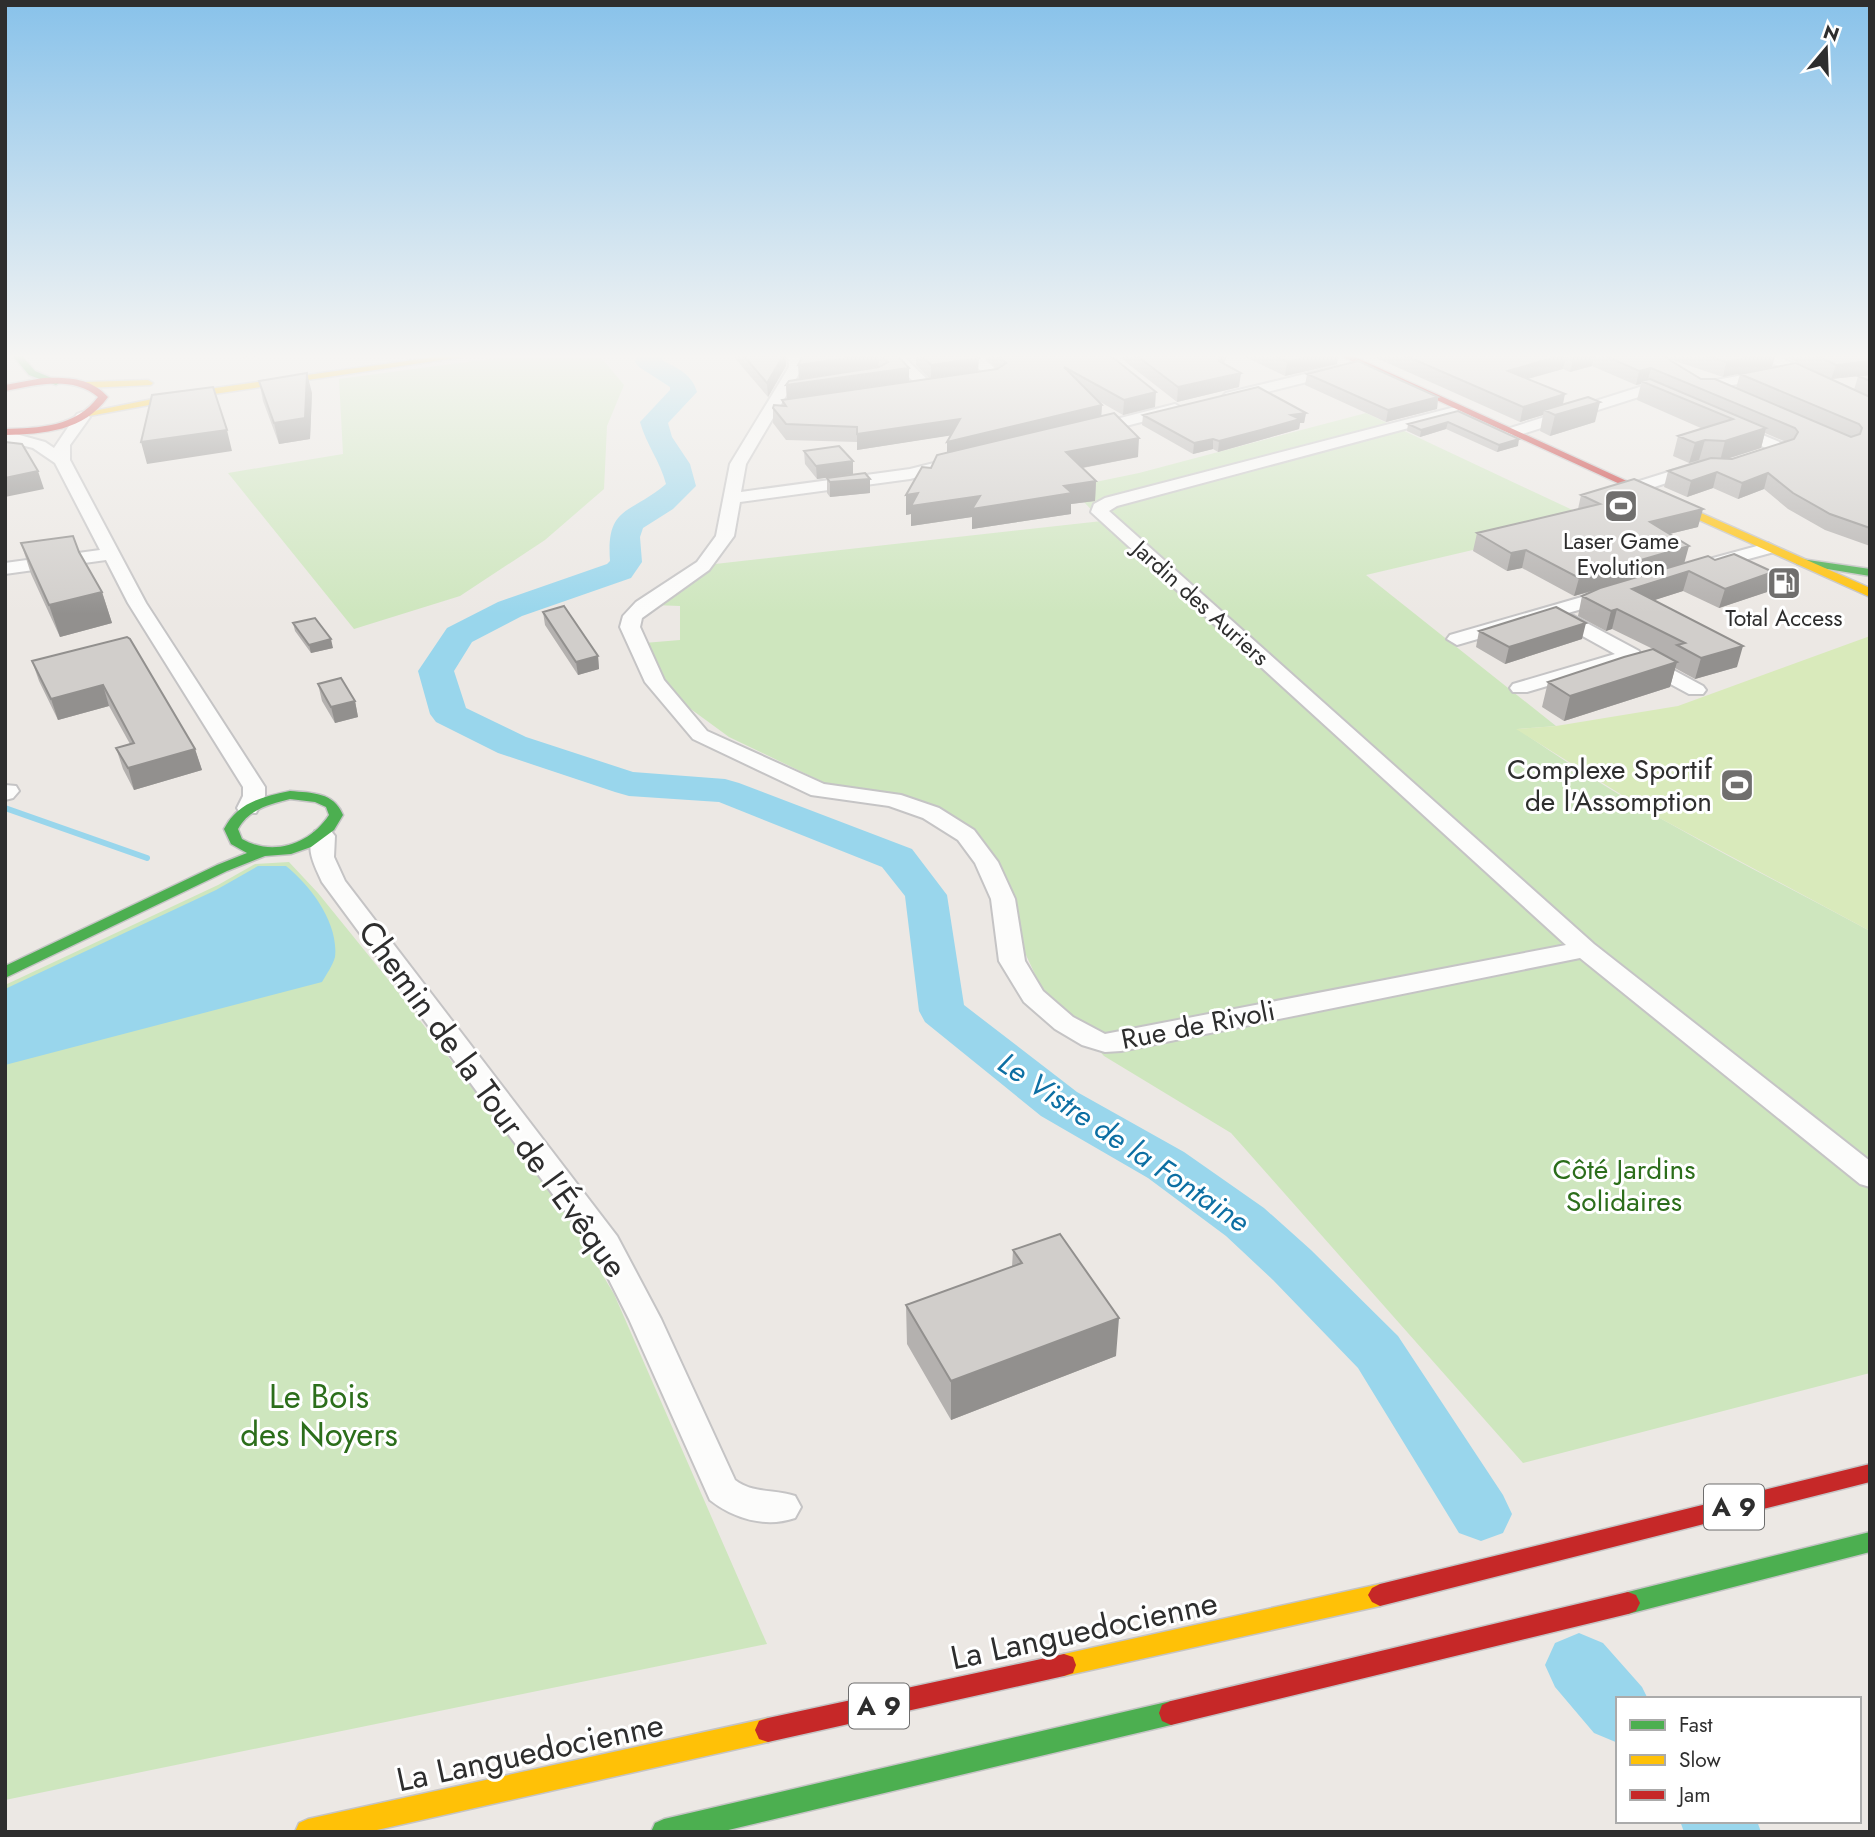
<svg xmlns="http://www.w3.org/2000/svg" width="1875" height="1837" font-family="Jost,sans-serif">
<rect width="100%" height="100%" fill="#ece8e4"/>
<path fill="#cee6be" d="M512 356H600L624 385 607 426 604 489 545 540 460 596 354 629 228 473 343 454 339 379Z
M1366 413 1596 521 1366 575 1556 726 1518 729C1628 807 1751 867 1870 931V1373L1523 1463 1231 1133 1104 1056 1040 985 1019 940 1011 888 988 847 950 816 907 796 825 783 729 737 677 699 644 643 680 640V606L653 605 715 564 1102 521 1084 502 1076 486 1139 473Z
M289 862 318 893 391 983 554 1194 614 1294 767 1644 5 1800V985L218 885 255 864Z"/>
<path fill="#d9eabb" d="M1870 636V931L1654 815 1516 729 1556 726 1678 706Z"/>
<path fill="#99d6ec" d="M258 866H286C310 885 339 923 335 957 333 965 326 975 322 982L5 1065V989L216 890Z"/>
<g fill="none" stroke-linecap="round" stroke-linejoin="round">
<path stroke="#99d6ec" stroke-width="6" d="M5 808 147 858"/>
<path fill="#99d6ec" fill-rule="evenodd" d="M637 356H663L662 360C677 368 692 374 697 392L668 423 672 437 690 464 696 486 673 509 643 528 640 537 642 562 631 578 522 616 472 642 454 671 466 708 526 737 633 772 725 779 739 783 912 849 947 895 964 1005 1077 1092 1184 1152 1264 1208 1311 1250 1398 1336 1503 1495 1512 1514 1503 1533 1481 1541 1459 1533 1358 1368 1273 1280 1226 1236 1148 1178 1041 1116 925 1022 919 1011 905 896 882 867 719 802 629 796 615 792 498 753 436 722 430 714 418 671 447 628 498 602 607 564 610 561C606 505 630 515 666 484 660 461 646 444 640 422L670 390V387L639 367 635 362Z
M1579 1633 1603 1643 1642 1687 1648 1699H1618V1743L1594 1733 1555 1687 1545 1665 1555 1643Z
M1680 1821H1757L1761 1832H1684Z"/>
<g stroke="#c5c4c5" stroke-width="4">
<path id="street" d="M788 356H802L803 367 746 464 741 492 910 469 950 459 958 464 956 467 910 479 740 502 734 536 709 570 642 618 640 627 664 680 707 731 824 784 901 795 939 808 974 830 998 862 1015 899 1025 961 1043 991 1073 1017 1105 1034 1566 945 1091 512 1094 504 1105 498 1451 408H1461L1464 411 1461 414 1117 506 1109 511 1594 944 1870 1161V1187L1860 1184 1580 958 1121 1051 1105 1052 1082 1045 1055 1029 1024 1002 999 961 991 899 975 863 958 840 923 818 889 806 811 795 693 739 645 682 620 627 623 616 636 602 697 562 716 536 730 464 789 367Z
M887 356H903L932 384 934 387 932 390H922Z
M966 356H982L1003 377 996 381 970 383 968 380 970 377 984 374Z
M1758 356H1777L1870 401V412Z
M1338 366 1343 367 1345 370 1343 373 1231 401 1223 396 1226 393Z
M1771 370 1778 374 1776 377 1716 388 1709 384 1716 380Z
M1646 385 1677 400 1669 405 1645 395 1519 435H1507L1505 432 1507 429Z
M1175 404 1183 409 1180 412 1091 435 1083 430 1085 427Z
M82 412 90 417 70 445V460L146 603 265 787V796L256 813H240L237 808 243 796V787L128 603 106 560 5 574V563L100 550 55 463 33 448 5 441V431L45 442 54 448 77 414Z
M1734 423 1789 446 1791 449C1784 456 1766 462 1756 459L1754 456 1768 449 1728 431 1726 428Z
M1697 463 1703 465 1705 468 1703 471 1636 493 1628 488 1630 484Z
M1768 543 1777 548 1774 552 1708 570 1699 565 1702 561Z
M1613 588 1622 594 1620 598 1568 613 1639 651 1641 657 1651 658 1703 686 1706 690 1703 694H1689L1637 666 1635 660 1527 692H1513L1510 688 1513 684 1615 654 1550 618 1457 645 1447 639 1450 635Z
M5 785 16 786 19 791 13 798 5 800Z
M323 829 331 831 335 836 334 857 345 881 617 1236 661 1319 735 1480C754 1494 774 1489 795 1496L801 1507 795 1518C766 1528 734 1519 710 1500L629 1319 594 1250 322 882C315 866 304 848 315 831Z"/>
</g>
<g stroke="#c5c4c5" stroke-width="3">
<path id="fast" d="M13 356H22L35 371 61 382 56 385 29 375Z
M1801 559 1870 569V576L1797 564 1795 562Z
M290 791C312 793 334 792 343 815L334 830 311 847 291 854 265 856 227 871 5 978V966L217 865 247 853 231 844 224 829C238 802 262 797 290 791ZM290 799 315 802 326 807 329 815C310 844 273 857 242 839L238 829C249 809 270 804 290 799Z
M1870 1532V1552L1628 1614 1620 1611 1616 1603 1620 1595 1628 1592Z
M1171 1701 1180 1705 1183 1713 1180 1721 1171 1725 720 1832H651L655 1823 664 1819Z"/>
</g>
<g stroke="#c5c4c5" stroke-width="3">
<path id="slow" d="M442 356H468L187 398 89 416 84 413 187 392Z
M148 380 153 383 151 385 86 388 81 385 86 382Z
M1657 497H1665L1870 588V597L1657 501Z
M1380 1584 1388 1588 1392 1595 1388 1602 1380 1606 1064 1676 1055 1673 1052 1665 1055 1657 1064 1654Z
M768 1718 777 1721 781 1730 777 1739 768 1742 368 1832H295L299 1823 308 1819Z"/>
</g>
<g stroke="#c5c4c5" stroke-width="3">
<path id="jam" d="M1341 356H1353L1666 499 1657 501Z
M43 378C68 377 91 378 108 397 84 431 44 434 5 435V429C39 428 76 427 98 397 72 375 36 385 5 391V385Z
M1870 1464V1482L1380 1606 1372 1602 1368 1595 1372 1588 1380 1584Z
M1628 1592 1636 1595 1640 1603 1636 1611 1628 1614 1171 1725 1162 1721 1159 1713 1162 1705 1171 1701Z
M1064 1654 1073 1657 1076 1665 1073 1673 1064 1676 768 1742 759 1739 755 1730 759 1721 768 1718Z"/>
</g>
<use href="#street" fill="#fcfcfb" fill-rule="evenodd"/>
<use href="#fast" fill="#4caf50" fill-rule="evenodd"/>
<use href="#slow" fill="#ffc107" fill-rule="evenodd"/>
<use href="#jam" fill="#c62828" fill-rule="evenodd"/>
</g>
<path fill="#b4b1af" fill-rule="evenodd" d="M242 356H267L243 358Z
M733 356H786V366L768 397Z
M803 356H898L909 368V382L930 379 916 365V356H977L978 372 997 369 985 356H1111L1155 407 1123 415 1097 400 1102 405 1101 416 1138 457 1083 468 1096 481 1095 501 1071 504V514L972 529V517L911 526V514L906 515V495L931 468 947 453 951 435 857 450V442L786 440 773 423V408L782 405V400L787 399 786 385 799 379Z
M1118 356H1227L1224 363 1239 387 1177 402Z
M1243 356H1338L1337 364 1285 376Z
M1372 356H1775L1772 367 1723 377 1666 358 1701 379 1736 388 1740 374 1854 390 1858 376 1831 379 1784 356H1870V546L1825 530 1788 509 1764 489 1738 499 1713 488 1687 497 1664 487 1668 471 1703 461 1689 463 1673 456 1678 436 1703 429 1637 400 1641 384 1636 385 1592 366 1570 372 1563 369 1528 379 1563 405 1595 422 1550 436 1540 431 1543 415 1520 422ZM1765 433 1786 442 1732 459H1727L1761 448Z
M1307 374 1438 397 1437 409 1386 422 1305 385Z
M259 381 312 393 310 439 279 444 263 401Z
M1458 411 1518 446 1497 452 1446 429 1420 437 1407 431 1408 424Z
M1306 413 1304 423H1300L1299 429 1218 452 1213 449 1193 454 1142 425 1143 415Z
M804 451 853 461V474L817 479 805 464Z
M827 478 870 493 830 497 827 493Z
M1581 495 1698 527 1669 534 1685 563 1715 560 1773 572 1767 592 1719 608 1683 591 1654 600 1737 667 1695 679 1675 668 1670 687 1564 721 1542 707 1548 682 1653 649 1612 629 1606 631 1578 616 1582 596 1594 591 1574 596 1522 568 1507 571 1473 551 1477 533 1578 509Z
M21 543 79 552 102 592 112 623 60 637 31 574Z
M543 612 598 656 599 669 578 675 545 625Z
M293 623 333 648 311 653 295 631Z
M1479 631 1582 639 1505 664 1476 647Z
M127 637 195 749 202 770 134 790 123 769 116 748 130 744 109 706 58 720 39 681 32 661Z
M318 684 355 701 358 717 335 723 322 701Z
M1013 1250 1116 1356 951 1420 907 1344 906 1305 1012 1267Z"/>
<path fill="#92908e" d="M783 356H786V366L768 397 767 383Z
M862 356H878L879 368 799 380 798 365Z
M1221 356H1227L1218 375 1219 361Z
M1309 356H1338L1337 364 1285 376 1287 362Z
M1559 356H1566L1563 369 1505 385 1508 371Z
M1576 356H1594L1592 366 1570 372 1573 357Z
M1756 356H1775L1772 367 1723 377 1726 362Z
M979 358 978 372 931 379V365Z
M1870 361V375L1831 379 1836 365Z
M909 368V382L787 400 786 385Z
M1651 368 1647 383 1641 381V384L1636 385 1639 371Z
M307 373 312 393 310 439 279 444 274 423Z
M1241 373 1239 387 1177 402 1178 387Z
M1156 392 1155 407 1123 415 1124 400Z
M1565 394 1562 409 1544 410 1543 415 1520 422 1523 407Z
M1438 397 1437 409 1386 422 1388 410Z
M1600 402 1595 422 1550 436 1555 415Z
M1102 405 1101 420 947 457V442Z
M1306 413 1304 423H1300L1299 429 1218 452 1219 441 1291 415Z
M960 419V434L857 450V434Z
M1448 422 1446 429 1420 437 1421 430Z
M1766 428 1761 448 1720 461 1725 441Z
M227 430 232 451 147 464 141 442Z
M1139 438 1138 457 1065 471 1066 452Z
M1213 439V449L1193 454 1194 443Z
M1519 439 1518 446 1497 452 1499 445Z
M1705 440 1699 460 1689 463 1695 443Z
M853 461V474L817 479 816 466Z
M38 471 44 489 5 497V478Z
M1717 472 1713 488 1687 497 1691 481Z
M1768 473 1764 489 1738 499 1742 483Z
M870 479V493L830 497V482Z
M1096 481 1095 501 1071 504V514L972 529V517L911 526V514L906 515V495L918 493 980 496Z
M1703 509 1698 527 1645 540 1650 522Z
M1689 546 1684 564 1574 596 1579 578Z
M1526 550 1522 568 1507 571 1511 553Z
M1689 571 1683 591 1627 609 1632 589Z
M1773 572 1767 592 1719 608 1725 589Z
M102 592 112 623 60 637 49 605Z
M1617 609 1612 629 1606 631 1611 611Z
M1586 623 1582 639 1505 664 1509 647Z
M331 639 333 648 311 653 309 645Z
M1743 646 1737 667 1695 679 1701 658Z
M598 656 599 669 578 675 576 662Z
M1677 662 1670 687 1564 721 1570 696Z
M103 685 109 706 58 720 51 699Z
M355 701 358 717 335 723 331 707Z
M195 749 202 770 134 790 128 768Z
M1119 1318 1116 1356 951 1420V1381Z"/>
<path fill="#d1cecb" stroke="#92908e" stroke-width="2" d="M744 356H783L767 383Z
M803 356H862L798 365Z
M881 356H898L909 368 786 385 789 381 879 367 888 362Z
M922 356H977L979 358 931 365Z
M999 356H1111L1156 392 1124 400 1064 367 1102 405 947 442 960 419 857 434V427L786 424 773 408 774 405 786 406 782 400 997 369 1006 363Z
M1137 356H1221L1219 361 1241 373 1178 387Z
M1276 356H1309L1287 362Z
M1406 356H1559L1508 371 1565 394 1523 407Z
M1606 356H1663L1701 379H1715L1851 437 1860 434 1862 428 1859 424 1740 374 1796 363 1870 397V528L1830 514 1793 493 1768 473 1742 483 1717 472 1691 481 1668 471 1711 458 1732 459 1794 439 1798 432 1795 428 1651 368 1639 371Z
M1708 356H1756L1726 362Z
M1818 356H1870V361L1836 365Z
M1358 361 1438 397 1388 410 1307 374Z
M307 373 305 418 274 423 259 381Z
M1870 374V381L1858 376Z
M1650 379 1766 428 1725 441 1705 440 1695 443 1678 436 1733 419 1641 381Z
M213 387 227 430 141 442 152 395Z
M1258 387 1306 413 1291 415 1300 419 1261 430 1219 441 1213 439 1194 443 1143 415Z
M1588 397 1600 402 1555 415 1544 410Z
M1458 411 1519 439 1499 445 1448 422 1421 430 1408 424Z
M1114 413 1139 438 1066 452 1096 481 1064 486 1072 493 972 509 980 496 911 506 918 493 906 495 922 467 931 468 937 455Z
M5 442 22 444 38 471 5 478Z
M839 446 853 461 816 466 804 451Z
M865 473 870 479 830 482 827 478Z
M1634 479 1703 509 1650 522 1689 546 1579 578 1526 550 1511 553 1477 533 1600 504 1581 495Z
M73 536 79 552 102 592 49 605 21 543Z
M1734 554 1773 572 1725 589 1689 571 1632 589 1743 646 1701 658 1677 645 1685 643 1617 609 1611 611 1582 596 1600 588 1708 556 1715 560Z
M564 606 598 656 576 662 543 612Z
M1556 607 1586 623 1509 647 1479 631Z
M315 618 331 639 309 645 293 623Z
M127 637 130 639 195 749 128 768 116 748 134 743 103 685 51 699 32 661Z
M1653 649 1677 662 1570 696 1548 682 1624 657Z
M341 678 355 701 331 707 318 684Z
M1060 1234 1119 1318 951 1381 906 1305 1022 1263 1013 1250Z"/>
<linearGradient id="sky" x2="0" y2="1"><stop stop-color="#88c2ea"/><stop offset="0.58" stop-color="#f6f5f3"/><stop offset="1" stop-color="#f6f5f3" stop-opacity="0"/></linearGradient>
<rect width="1875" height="614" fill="url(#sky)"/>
<defs>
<g id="stadium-square" transform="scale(1.75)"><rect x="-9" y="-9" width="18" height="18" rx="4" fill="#706f6e" stroke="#fff"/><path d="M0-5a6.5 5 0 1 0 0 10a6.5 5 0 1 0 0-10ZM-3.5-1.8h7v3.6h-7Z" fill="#fff"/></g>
<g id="fuel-square" transform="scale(1.75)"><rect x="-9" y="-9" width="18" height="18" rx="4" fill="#706f6e" stroke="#fff"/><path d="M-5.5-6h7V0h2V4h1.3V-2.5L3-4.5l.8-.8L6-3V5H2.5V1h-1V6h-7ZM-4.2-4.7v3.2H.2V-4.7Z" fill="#fff"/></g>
</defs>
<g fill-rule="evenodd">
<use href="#stadium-square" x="1621" y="506"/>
<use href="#fuel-square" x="1784" y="583"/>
<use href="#stadium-square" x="1737" y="785"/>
</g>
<g text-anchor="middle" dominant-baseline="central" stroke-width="6" stroke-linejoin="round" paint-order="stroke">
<g font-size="23" fill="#2e2e2e" stroke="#fff">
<text x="1621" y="541">Laser Game<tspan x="1621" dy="26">Evolution</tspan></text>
<text x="1784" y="618">Total Access</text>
</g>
<g font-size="23" fill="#2e2e2e" stroke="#fff">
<text transform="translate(1201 603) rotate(42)">Jardin des Auriers</text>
</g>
<g fill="#fff" stroke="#6d6d6d" stroke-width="2">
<rect x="1704" y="1484.5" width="60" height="45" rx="5"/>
<rect x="849" y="1683.5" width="60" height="45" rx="5"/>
</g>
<g font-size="26" font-weight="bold" fill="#2e2e2e">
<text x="1734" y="1507">A 9</text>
<text x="879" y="1706">A 9</text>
</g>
<g font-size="28" fill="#2e2e2e" stroke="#fff" text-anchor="end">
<text x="1712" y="769">Complexe Sportif<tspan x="1712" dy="32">de l'Assomption</tspan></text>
</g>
<g font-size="28" fill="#2e2e2e" stroke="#fff">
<text transform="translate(1198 1025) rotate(-11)">Rue de Rivoli</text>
</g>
<g font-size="28" fill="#2c6e1b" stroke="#fff">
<text x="1624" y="1169">Côté Jardins<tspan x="1624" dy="32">Solidaires</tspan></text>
</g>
<g font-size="30" font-style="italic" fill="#0d6fa3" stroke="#fff">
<text transform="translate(1124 1142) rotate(34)">Le Vistre de la Fontaine</text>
</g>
<g font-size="33" fill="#2e2e2e" stroke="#fff">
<text transform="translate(493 1099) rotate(54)">Chemin de la Tour de l'Évêque</text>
<text transform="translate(1084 1630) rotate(-12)">La Languedocienne</text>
<text transform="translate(530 1752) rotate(-12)">La Languedocienne</text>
</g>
<g font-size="33" fill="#2c6e1b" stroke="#fff">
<text x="319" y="1396">Le Bois<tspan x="319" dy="38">des Noyers</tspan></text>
</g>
</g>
<rect width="1875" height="1837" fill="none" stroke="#2e2e2e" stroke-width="14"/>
<rect x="1616" y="1697" width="245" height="126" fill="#ffffff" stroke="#ababab" stroke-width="2"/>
<rect x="1630" y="1720" width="35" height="10" fill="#4caf50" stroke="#ababab" stroke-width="2"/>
<text x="1679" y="1732" font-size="21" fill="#2e2e2e">Fast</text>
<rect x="1630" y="1755" width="35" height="10" fill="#ffc107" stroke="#ababab" stroke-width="2"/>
<text x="1679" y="1767" font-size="21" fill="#2e2e2e">Slow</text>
<rect x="1630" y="1790" width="35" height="10" fill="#c62828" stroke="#ababab" stroke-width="2"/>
<text x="1679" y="1802" font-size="21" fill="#2e2e2e">Jam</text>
<g transform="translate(1826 49) rotate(19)" stroke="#ffffff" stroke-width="5" paint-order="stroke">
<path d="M0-5L12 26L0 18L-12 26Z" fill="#2e2e2e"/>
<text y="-10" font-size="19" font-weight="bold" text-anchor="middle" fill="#2e2e2e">N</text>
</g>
</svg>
